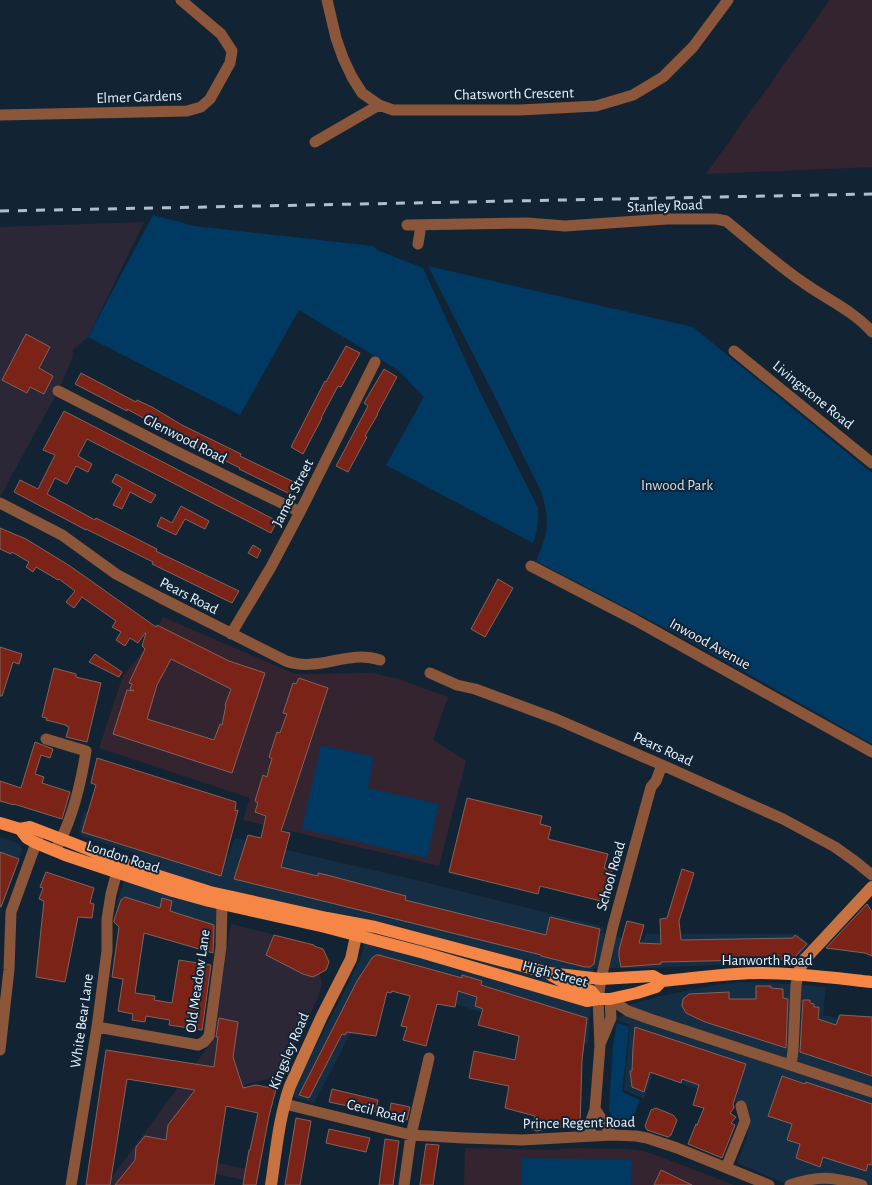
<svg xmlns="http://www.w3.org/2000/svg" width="872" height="1185" font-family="'Alegreya Sans',sans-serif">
<rect width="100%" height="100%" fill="#122434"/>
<path fill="#152e43" d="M84 811 229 855 235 838 416 880 604 927 603 933 641 942 647 934H798L810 945 792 961 651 968H594L588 1044 378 981 314 1103 290 1096 347 986 362 955 369 925 230 893 219 944 115 908 134 853 81 836 79 831Z
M0 837 10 840 20 845 22 851 1 910 0 918Z
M740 982 794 984 826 987 823 1015 837 1018 838 1014 872 1016V1185H788L737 1163 747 1138 749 1117 745 1105 653 1074 644 1099 624 1090 630 1025 617 1020 622 1016 631 1004 661 996 715 985Z"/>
<path fill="#2b2737" d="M144 222 88 337 73 350 72 359 58 391 0 497V227Z
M231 924 314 945 312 952 329 962 326 970 320 973 322 984 318 998 279 1076 247 1084 225 1110 217 1163 256 1171 254 1182 216 1174 214 1185H106L213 1040Z"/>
<path fill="#34242f" d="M830 0H872V167L706 174Z
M163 617 295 674 372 673 399 679 448 697 433 740 466 761 439 866 243 820 250 798 99 748 123 676 148 645Z
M465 1148 553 1150 574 1148 626 1149 645 1151 734 1185H464Z"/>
<path fill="#003a62" d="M153 215 194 226 373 246 377 250 423 268 479 390 538 508C539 521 537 531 533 543L386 465 424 397 398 370 299 310 240 415 88 337Z
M428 266 693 327 872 473V744L690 641 536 561C539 553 543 545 545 537 549 523 546 506 541 492L494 395Z
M321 745 374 757 368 788 439 804 427 858 302 829Z
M617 1023 629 1027 622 1092 640 1100 630 1126C621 1123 613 1120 609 1111L613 1045Z
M522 1158 632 1160 631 1185H521Z"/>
<path fill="#7b2316" stroke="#81645e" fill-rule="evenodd" d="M26 334 50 347 39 368 53 376 44 394 30 387 27 393 2 380Z
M346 346 360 353 341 387 338 386 321 418H322L303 454 291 447 325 381 326 382Z
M384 369 397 377 377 414H378L365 436 367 437 348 472 336 466 368 406 364 403Z
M81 373 136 402 137 400 152 407 182 425 241 454 240 456 296 483 290 494 239 469 240 468 185 441 127 409V411L75 384Z
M64 411 277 521 271 533 87 439 78 456 92 464 88 472 76 466 67 484 55 478 47 494 95 520 96 518 147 544 157 549 156 551 168 557 239 591 232 603 152 564 153 562 86 529V530L14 492 20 480 38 489 55 455 43 450Z
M116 474 156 495 151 503 130 492 122 509 113 505 122 488 112 482Z
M181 506 209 521 205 529 185 519 176 535 157 526 161 517 172 523Z
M0 528 26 539 70 566 156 627 157 625 229 661 265 673 232 773 113 734 127 690 134 691 130 689 132 684 129 683 145 649 142 646 146 633H145L138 643 130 638 125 646 116 640 121 632 112 627 116 621 82 597 74 608 66 602 75 591 59 579 58 580 36 567 33 572 26 567 29 562 12 552 11 554 0 549ZM171 659 231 689 225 705H226L222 725 220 724 214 740 147 719 157 685Z
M253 545 261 550 257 558 248 553Z
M498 579 513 588 485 637 471 629Z
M0 647 22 654 19 664 13 662 2 696H0Z
M95 654 122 672 119 677 89 662Z
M54 668 76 674V677L101 683 87 742 66 737 69 727 66 726V725L46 720 47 718 42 717Z
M299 678 328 688 281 831 290 833 281 867 318 876V873L327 875 406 896 405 900 546 935 550 917 600 929 594 964 590 967H585L541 956V955L234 879 248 835 261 838 266 816 255 812 258 803 255 801 263 775 267 777 269 768 272 759 269 757 277 732 280 733 284 722 287 714 283 713 293 683 296 684Z
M35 742 53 749 50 758 41 755 35 774 44 777 42 783 70 792 62 819 14 804V805L0 801V781L21 788Z
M97 758 236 802 235 811 238 810 221 876 82 832 96 785 91 783Z
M467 798 542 816 540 824 551 827 548 839 608 854 604 868 612 870 605 902 540 886 538 894 449 872Z
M0 852 19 859 1 907 0 906Z
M682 869 694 873 679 921 681 940 793 938 795 935 807 944 793 959 661 962V964L621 967 619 957V950L627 921 644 925 639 943 661 944 660 919 667 918Z
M46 872 94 888 90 903 94 904 92 918 78 917 65 982 36 977 44 901 39 899 43 888 40 887Z
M125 897 160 908 162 898 172 901 170 911 214 925 213 953 144 933 135 993 155 996 154 1000 172 1003 179 960 211 965 202 1030 169 1025 170 1020 146 1016 145 1022 132 1020 133 1014 118 1011 123 979 112 977 119 927 114 922V920L121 900Z
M867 904 872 912V956L865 953 826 948Z
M274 935 314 945V946L323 949 329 962 326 970 313 977 303 974 266 955Z
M376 955H379L462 978V975L482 981 481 985 587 1018 582 1060 580 1127H553L537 1131 532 1129 535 1116 505 1108 509 1086 469 1078 474 1051 515 1060 519 1036 478 1025 483 1009 475 1006 477 997 458 991 455 1007 437 1004 426 1046 403 1040 407 1027 401 1026 410 996 392 991 391 993 387 992 376 1036 347 1032 345 1035 342 1034 309 1098 299 1095 357 981 372 958Z
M756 986H771V988L783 989V998L788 999 786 1048 705 1022 686 1013 682 1006 683 999 689 994 729 992V999H756Z
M803 1000H810V1003L814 1004V1007H819L818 1019 836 1025 840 1015 872 1017V1076L800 1052Z
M219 1018 238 1022 233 1057 243 1088 256 1085 276 1089 269 1116 256 1185H243L249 1150H250L258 1113 226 1106 214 1185H115L135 1160 136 1147 145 1136 166 1140 168 1125 195 1090 127 1079 110 1185H86L106 1050 214 1067 218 1037H216Z
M635 1027 746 1064 733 1104 734 1108 730 1113 736 1117 731 1123 735 1125 722 1158 688 1144 696 1124 697 1125 704 1108 693 1105 699 1085 682 1079 681 1083 650 1072 644 1092 632 1087 630 1071H632L633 1048Z
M782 1076 805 1084 806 1082 872 1104V1165L868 1164 866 1171 823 1157 820 1167 796 1158 800 1144 787 1140 792 1124 768 1116Z
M332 1089 378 1100 376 1112 329 1102Z
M391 1103 410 1107 407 1120 389 1116Z
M656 1108 673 1115 677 1120 671 1135 668 1137 647 1130 645 1126 651 1110Z
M296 1118 311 1121 300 1185H285Z
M329 1129 370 1138 366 1152 326 1143Z
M385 1139 399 1141 393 1185H379Z
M426 1144 439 1145 433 1185H420Z
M661 1170 692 1185H654Z"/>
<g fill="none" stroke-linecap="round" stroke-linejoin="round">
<path stroke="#8b5639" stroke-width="11" d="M327 0 336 38 343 58 352 77 362 93 379 105 393 110H520L596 106 633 95 663 77 693 47 728 0
M0 115 187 111 201 107 210 99 230 63 232 51 221 34 181 0
M315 142 379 105
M407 225 527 223 565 226 667 219H716L726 221C752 242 777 265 804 283 826 299 854 311 872 332
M418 244 421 225
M734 351 872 463
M58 391 175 451 300 512
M0 503 62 535 116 574 161 598 286 661C319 673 347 649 380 660
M531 566 635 620 872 752
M231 634 271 567 300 512 375 362
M430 673 457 685 475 689 556 719 662 765 783 819 835 847 856 862 872 875
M46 739 86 751C81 783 73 818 57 847
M610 999 628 1011 650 1019 872 1092
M97 1027 198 1045 204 1042 209 1036 221 947 222 904
M601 1042 611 1018 610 999
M0 1050 9 970 11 912 39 835
M791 1065 793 1051 796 985 798 975
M285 1104 411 1135 464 1138 522 1140 612 1135 636 1136 647 1138 677 1148 769 1185
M595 1109 612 1135
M590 1135 591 1121 595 1109 600 1046 598 999 601 979 613 926 651 787 656 781 662 765
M726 1168 745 1121 741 1106
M71 1185 97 1027 107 951V919L111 894 119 864
M404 1185 411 1135 429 1058
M790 1185C820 1175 832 1177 862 1185"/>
<path stroke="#c77241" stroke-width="12" d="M798 975 801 966 805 959 872 887
M271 1185C276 1152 279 1117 290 1086L322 1016 351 959 356 936"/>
<path stroke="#f58645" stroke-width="12" d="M0 823 20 829 30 827 72 843 119 862 159 876 210 892 327 918 375 927 549 973 601 979 653 976 662 981
M20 829 27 838 36 843 65 855 173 891 209 901 325 927 424 953 587 1001 598 999H610L637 993 656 987 662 981C695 978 728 973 761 973 798 973 835 978 872 982
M551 975 565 983 591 991 598 999"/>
<path stroke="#b2bfcb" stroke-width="3" stroke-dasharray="9 9" stroke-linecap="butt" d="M0 211 872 194"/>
</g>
<g text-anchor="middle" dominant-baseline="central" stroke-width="4" stroke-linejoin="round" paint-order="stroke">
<g font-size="15" fill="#e7f3fe" stroke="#122434">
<text transform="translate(514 94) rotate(-1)">Chatsworth Crescent</text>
<text transform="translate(139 97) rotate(-2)">Elmer Gardens</text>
<text transform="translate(665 206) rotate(-2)">Stanley Road</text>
<text transform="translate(813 395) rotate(39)">Livingstone Road</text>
<text transform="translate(185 439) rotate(27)">Glenwood Road</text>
<text transform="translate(293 493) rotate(-63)">James Street</text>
<text transform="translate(189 596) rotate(27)">Pears Road</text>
<text transform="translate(710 644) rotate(29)">Inwood Avenue</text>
<text transform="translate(663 749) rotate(24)">Pears Road</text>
<text transform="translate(123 857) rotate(18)">London Road</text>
<text transform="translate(611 876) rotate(-74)">School Road</text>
<text x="767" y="960">Hanworth Road</text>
<text transform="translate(555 974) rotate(15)">High Street</text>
<text transform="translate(198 981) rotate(-82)">Old Meadow Lane</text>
<text transform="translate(82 1021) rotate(-82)">White Bear Lane</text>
<text transform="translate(289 1051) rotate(-67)">Kingsley Road</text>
<text transform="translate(376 1111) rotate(14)">Cecil Road</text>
<text transform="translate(579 1123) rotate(-1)">Prince Regent Road</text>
</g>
<g font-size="15" fill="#cee0f1" stroke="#122434">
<text x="677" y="485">Inwood Park</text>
</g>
</g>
</svg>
